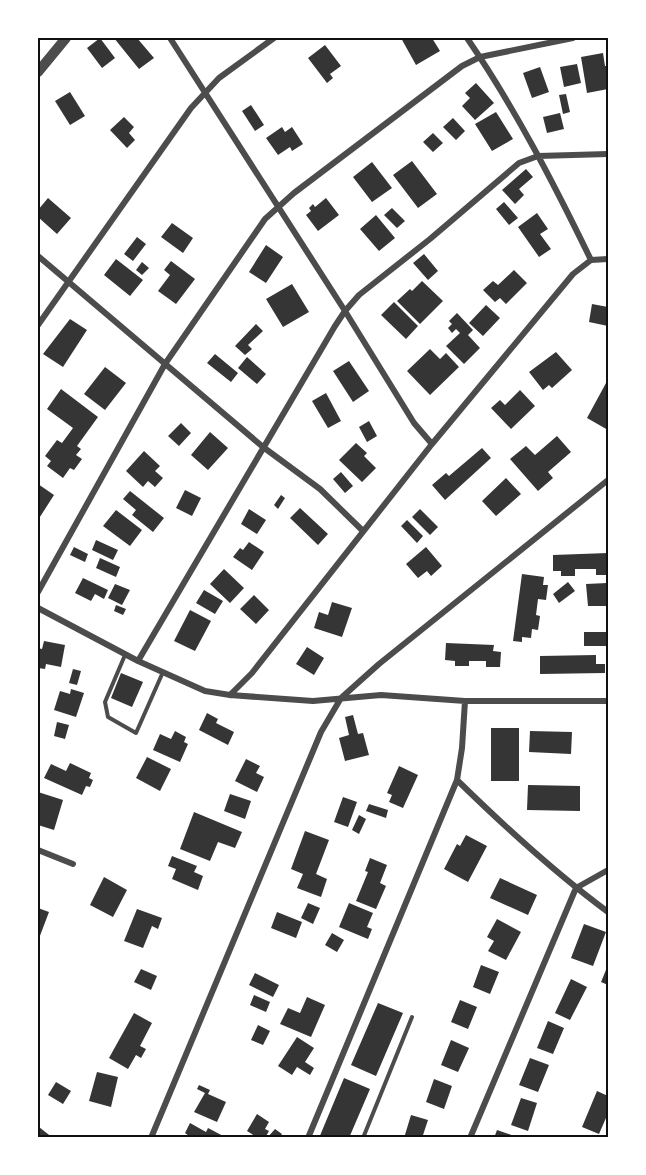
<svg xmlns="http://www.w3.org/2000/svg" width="646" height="1175" font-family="'Work Sans',sans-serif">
<rect width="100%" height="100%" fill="#fff"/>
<path fill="#353535" d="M100 38 115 58 102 68 87 48Z
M114 38H137L154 58 139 69Z
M401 38H432L440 51 416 65Z
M325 45 341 66 330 74 333 78 327 83 308 58Z
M603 53 605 66H608V89L587 93 581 57Z
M577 64 581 83 564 87 560 67Z
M540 67 549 92 532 98 523 73Z
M476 83 494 103 475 120 462 106 470 98 465 93Z
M70 92 85 116 70 125 55 101Z
M566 94 570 112 563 114 559 95Z
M251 105 264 125 255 131 242 111Z
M496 112 513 139 492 151 475 124Z
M560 113 564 129 547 133 543 117Z
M124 117 134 127 129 133 135 140 127 148 110 130Z
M453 118 465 131 456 140 443 127Z
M282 127 285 132 292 127 303 144 292 151 290 147 278 155 266 138Z
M433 133 443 143 433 152 423 142Z
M412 161 437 194 418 208 393 175Z
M372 162 392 188 372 202 353 177Z
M526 169 533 177 519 189 524 195 515 204 502 190Z
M48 198 71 218 57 234 38 217V210Z
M326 198 339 215 318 231 306 215 311 211 309 208 313 204 315 207Z
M504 202 518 218 509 225 496 209Z
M392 208 405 221 397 228 384 215Z
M537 213 548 229 540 234 551 249 539 257 518 227Z
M376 215 395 238 379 251 360 229Z
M172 223 193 238 183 253 161 237Z
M137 237 146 244 133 261 124 254Z
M266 245 283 257 266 283 249 272Z
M424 254 438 271 428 280 413 263Z
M116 259 143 280 130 296 104 275Z
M171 261 195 279 176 304 158 291 170 275 164 270Z
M142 262 149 268 142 275 136 270Z
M514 270 527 283 506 304 500 298 495 302 483 290 493 281 498 285Z
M422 281 443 301 420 324 397 301 410 289 412 291Z
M292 284 309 312 283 327 266 299Z
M394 302 418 326 406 339 381 315Z
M592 304 608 307V326L589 322Z
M486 305 500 318 483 336 469 323Z
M457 313 473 330 468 335 480 348 464 364 446 346 460 333 456 329 452 333 448 328 452 324 449 321Z
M70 319 87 330 63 367 43 354Z
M256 324 263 331 248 345 252 349 245 355 235 346Z
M430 349 440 359 446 353 459 367 430 395 407 371Z
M556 352 572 370 552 388 549 385 543 390 529 372Z
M215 354 238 373 231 382 207 363Z
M247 357 266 374 257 384 238 368Z
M349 361 369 391 353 402 333 371Z
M105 367 126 383 105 410 84 394Z
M606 383 608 384V430L587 418Z
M61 389 98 417 77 446 81 449 76 455 82 459 74 470 70 468 63 478 47 466 51 461 45 456 57 440 62 443 73 428 47 409Z
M520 390 535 406 511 429 491 408 500 400 505 405Z
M326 393 341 421 328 428 312 401Z
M369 421 377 436 367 442 359 427Z
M181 423 191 433 179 446 168 436Z
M210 432 228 448 208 470 191 455Z
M557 436 571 452 548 472 553 478 538 491 510 459 526 446 535 455Z
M356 443 367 453 364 456 376 468 362 482 339 460Z
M482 448 491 458 445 500 432 485 446 473 449 476Z
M144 451 160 466 155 471 163 478 155 487 148 481 143 487 126 471Z
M341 472 353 486 345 493 333 479Z
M506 478 521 494 496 516 482 501Z
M38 484 54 495 38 520Z
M185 490 201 498 192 516 176 508Z
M130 491 164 518 153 532 132 515 136 510 123 499Z
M281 495 285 498 278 509 274 505Z
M300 508 328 534 318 545 290 518Z
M249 509 266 520 257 534 241 524Z
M420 509 438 527 430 535 412 517Z
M116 510 142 530 130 546 103 526Z
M407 520 423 536 417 543 401 526Z
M96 540 118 550 113 560 92 550Z
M249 542 264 552 252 570 233 557 240 548 243 550Z
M74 547 88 554 85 562 70 555Z
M426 547 442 566 431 576 427 571 418 578 406 564Z
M608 553V575H596V569H575V576H561V571H553V555Z
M100 558 120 567 116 577 96 568Z
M224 569 244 588 230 603 210 584Z
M522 574 544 577 543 585H548L546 600 538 599 536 615 540 616 538 630 532 629 531 638 522 637V642L513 641Z
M83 578 108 590 104 599 95 594 91 601 75 593Z
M568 582 575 591 559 603 553 594Z
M607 583 608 606H588L586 584Z
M115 584 130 590 122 605 108 598Z
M204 590 223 601 215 614 196 603Z
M254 595 269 610 256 624 240 609Z
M332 602 352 608 342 637 314 628 319 612 328 615Z
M116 605 126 609 123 615 114 611Z
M190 610 211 621 195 651 174 641Z
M584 632H608V646H584Z
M44 641 65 645 61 667 46 664 45 669 38 668 40 655 38 654V648L42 649Z
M446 643 494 645 493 651 501 652 500 667H486V661H469V666H455V661L445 660Z
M307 647 324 658 314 675 296 664Z
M596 655V664H605V673L540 674V656Z
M73 669 81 671 77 685 69 683Z
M121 673 143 682 132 707 111 698Z
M71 689 84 693 76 717 54 710 60 691 70 694Z
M207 713 218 719 216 723 234 732 228 745 199 730Z
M353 715 358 734 363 733 369 755 345 761 339 738 349 735 345 717Z
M57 722 69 725 65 739 54 736Z
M491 728H519V781H491Z
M175 731 186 737 184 742 188 744 180 762 153 750 160 734 171 739Z
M530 731 572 732 571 754 529 752Z
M147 757 171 769 160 791 136 778Z
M246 759 260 766 256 773 264 777 257 792 235 781Z
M70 763 91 773 89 778 93 780 90 787 86 786 82 795 44 778 51 764 66 771Z
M399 766 418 775 403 808 389 802 392 795 387 793Z
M528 785 580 786V811L527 810Z
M38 792 63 800 54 830 38 825Z
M230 794 251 801 245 819 224 811Z
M343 797 357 802 348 827 334 822Z
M369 804 388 810 386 818 366 811Z
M194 812 242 832 235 848 218 842 210 861 180 849Z
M359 815 366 819 359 834 352 830Z
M305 831 329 840 316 874 327 879 321 897 297 888 303 874 291 869Z
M466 835 487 846 468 882 444 869 457 844 460 846Z
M172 856 197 866 194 872 203 876 198 890 172 879 176 869 168 866Z
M370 858 387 865 380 883 386 886 376 909 356 901 368 872 365 871Z
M104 877 127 890 113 917 90 905Z
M500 878 537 895 528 915 490 898Z
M308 903 320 908 313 924 301 918Z
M349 903 373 913 367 927 372 929 368 939 339 927Z
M38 908 49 912 38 941Z
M137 909 162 918 158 929 152 926 143 948 124 941Z
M277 912 302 922 296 938 271 928Z
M497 919 521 932 506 960 488 951 494 941 487 937Z
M584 924 606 932 593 966 571 958Z
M332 933 344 940 337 952 325 945Z
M481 965 499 972 490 994 473 987Z
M608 965V985L601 982Z
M141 969 157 976 151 990 134 982Z
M255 973 279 985 273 997 249 985Z
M571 979 587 987 570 1020 555 1013Z
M254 995 270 1002 266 1012 250 1005Z
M307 997 325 1005 311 1037 280 1024 288 1008 300 1013Z
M460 1000 477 1007 468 1029 451 1022Z
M378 1003 403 1013 376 1076 351 1065Z
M134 1013 152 1023 140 1046 146 1049 141 1058 136 1055 128 1069 109 1058Z
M548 1021 564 1028 553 1054 537 1048Z
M258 1025 270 1031 263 1045 251 1040Z
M297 1037 314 1048 305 1062 314 1068 310 1075 297 1067 292 1075 278 1066Z
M451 1040 469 1048 458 1072 441 1065Z
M530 1058 549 1065 538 1092 519 1085Z
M97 1072 118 1077 111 1107 89 1101Z
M344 1078 370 1089 349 1138H319Z
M434 1079 452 1086 444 1109 426 1102Z
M56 1082 71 1091 63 1104 48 1095Z
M199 1085 210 1090 208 1094 226 1102 217 1122 194 1112 205 1093 197 1089Z
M597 1091 608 1096V1120L606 1118 599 1134 582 1127Z
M521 1098 537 1103 528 1131 511 1125Z
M257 1114 269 1122 265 1129 269 1131 265 1138H258L247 1131Z
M411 1115 428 1120 422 1138H404Z
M190 1123 206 1132 208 1128 227 1138H188L189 1136 185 1133Z
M38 1126 39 1127 53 1138H38Z
M275 1129 282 1134 279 1138H267Z
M497 1130 517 1137V1138H494Z"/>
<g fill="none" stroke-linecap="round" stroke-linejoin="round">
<path stroke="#4c4c4c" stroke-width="4" d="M125 655 105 702 108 717 136 733 163 672
M363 1138 412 1017"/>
<path stroke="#4c4c4c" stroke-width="6" d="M170 38 345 311 414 423 432 444
M467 38C515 108 554 184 591 260
M38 256 263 447 320 489 363 531
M38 325 191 108 219 78 274 38
M38 592 165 364 265 219 294 193 462 66 480 57 573 38
M38 608 138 661 205 691 230 695 313 701 381 695 465 701H608
M138 661 335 326 345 311 359 295 430 239 519 163 538 156 608 154
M230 695 252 673 432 444 573 274 591 260 608 259
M457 780C505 827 554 872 608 912
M38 850 73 864
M151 1138 321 732 341 698 379 664 608 480
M308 1138 457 780 462 748 465 701
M470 1138 576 888 608 870"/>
<path stroke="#4c4c4c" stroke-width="10" d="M38 72 66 38"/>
</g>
<rect width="646" height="1175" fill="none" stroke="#ffffff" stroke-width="78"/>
<rect x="39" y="39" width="568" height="1097" fill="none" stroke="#111" stroke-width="2"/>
</svg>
